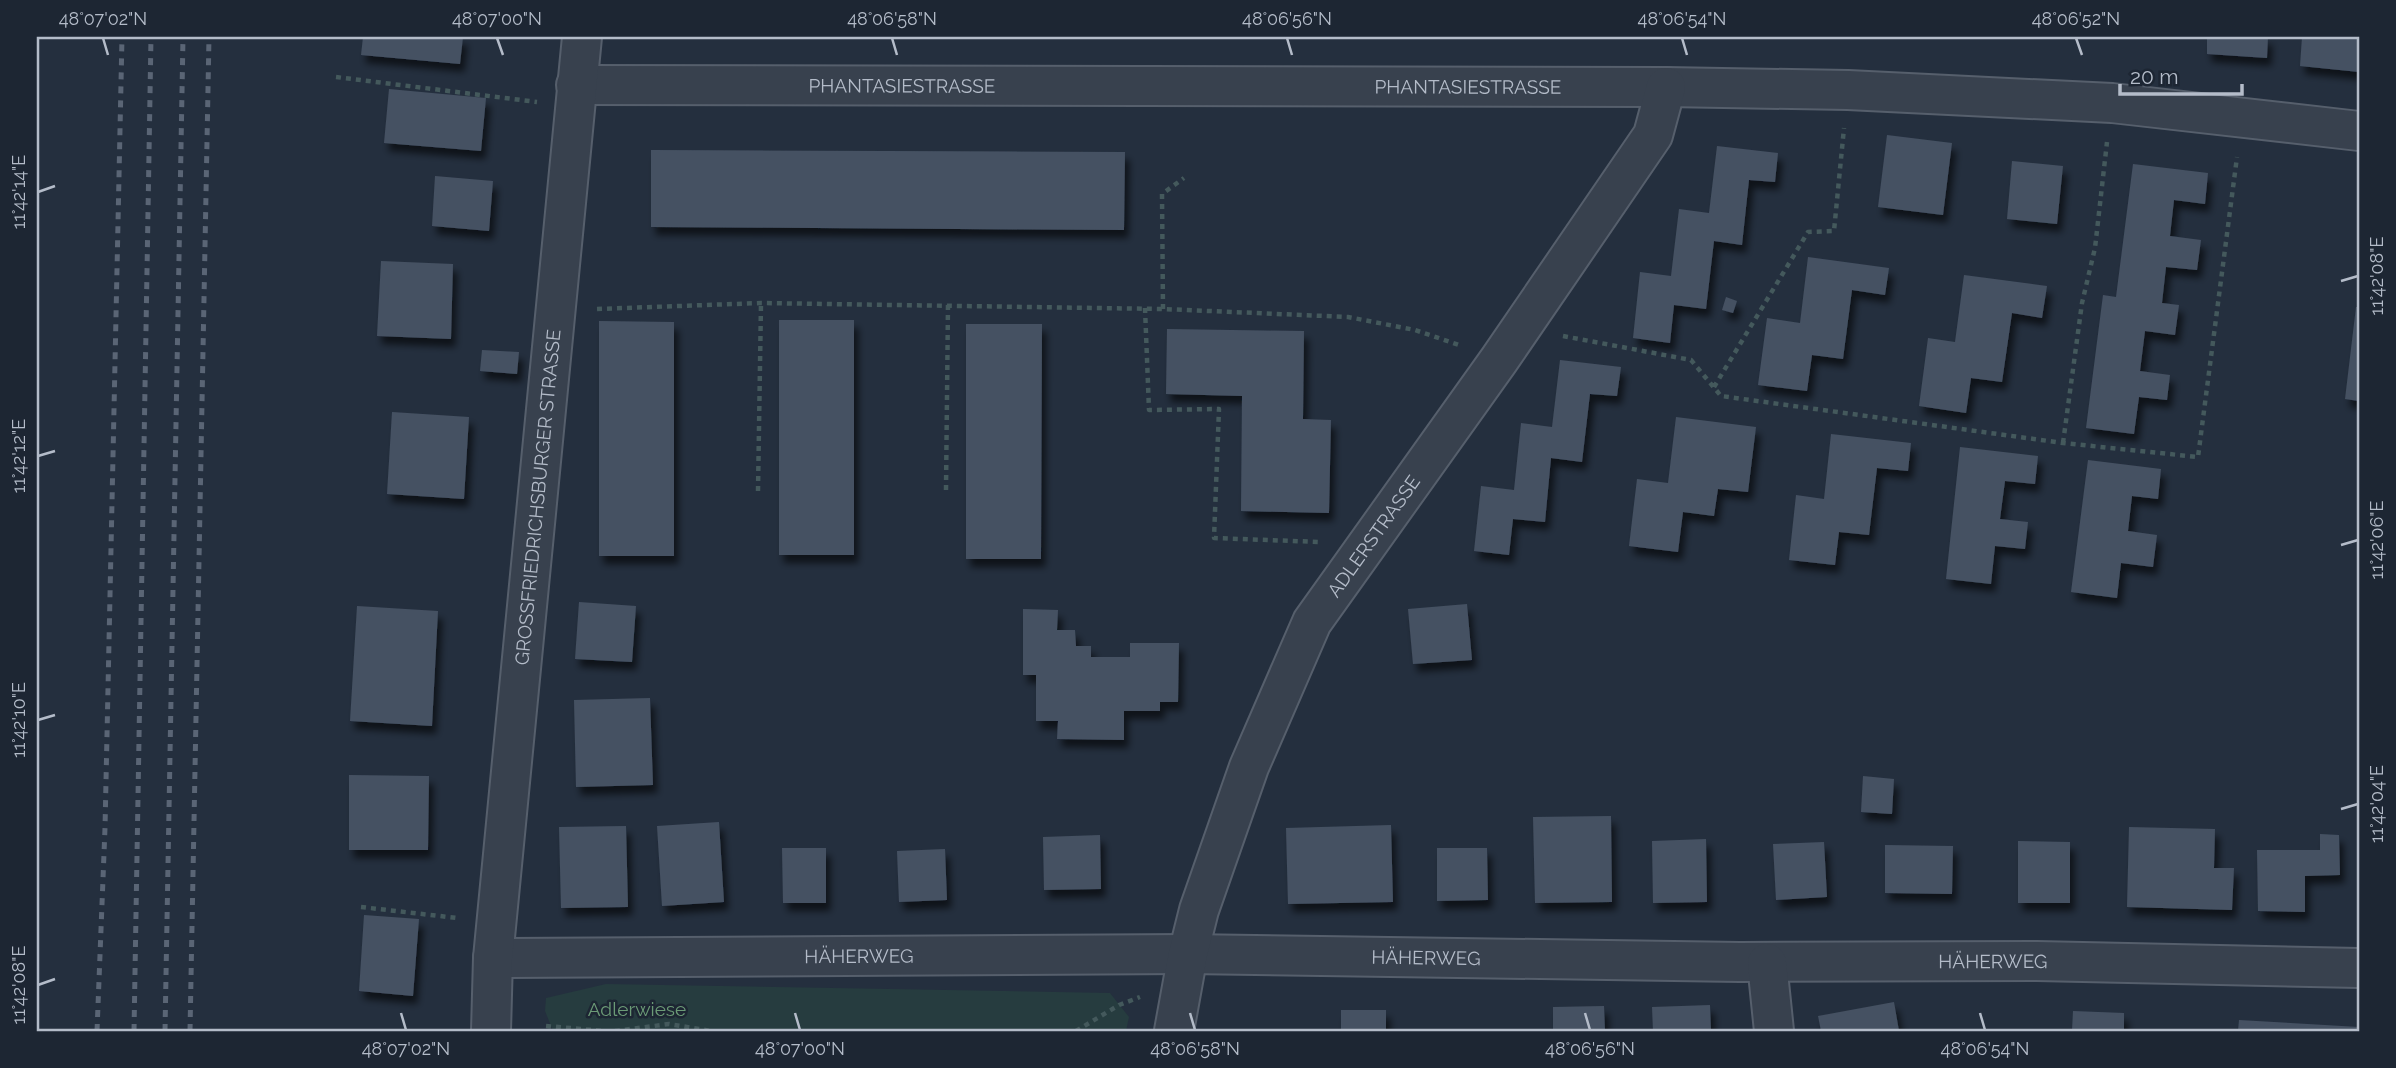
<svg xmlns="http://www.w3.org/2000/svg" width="2396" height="1068" font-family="Raleway,sans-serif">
<defs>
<filter id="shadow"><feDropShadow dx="4.5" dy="8" stdDeviation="3.5" flood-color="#0009"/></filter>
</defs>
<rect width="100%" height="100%" fill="#242f3e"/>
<path fill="#263c3f" d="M606 984 1110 993 1129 1017 1126 1031H553L545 1011 546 998Z"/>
<path fill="#455162" filter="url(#shadow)" d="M363 37H463L460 64 361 55Z
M2207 37H2268L2267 58 2207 54Z
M2302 37H2359V72L2300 66Z
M389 89 486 98 481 151 384 143Z
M1887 135 1952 143 1943 215 1878 207Z
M1717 146 1778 153 1775 182 1749 180 1742 245 1714 241 1706 309 1674 305 1670 343 1633 338 1640 272 1671 276 1679 209 1709 213Z
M651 150 1125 152 1124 230 651 227Z
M2012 161 2063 166 2057 224 2007 219Z
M2133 164 2208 173 2205 204 2174 200 2170 236 2201 240 2197 270 2166 267 2162 303 2179 305 2175 335 2145 331 2140 371 2170 375 2167 400 2139 397 2134 434 2086 428 2103 295 2116 297Z
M435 176 493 181 489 231 432 226Z
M1808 257 1889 268 1885 295 1852 290 1843 359 1812 355 1807 391 1758 385 1767 318 1800 323Z
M381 261 453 264 451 339 377 336Z
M1964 275 2047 286 2042 318 2012 313 2002 382 1971 378 1966 413 1919 406 1928 338 1955 342Z
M1726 297 1737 301 1733 313 1722 310Z
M2356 307H2359V401L2345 399Z
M779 320H854V555H779Z
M599 321 674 322V556H599Z
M966 324H1042L1041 559H966Z
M1167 329 1304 331 1303 419 1331 420 1329 513 1241 511 1242 396 1166 394Z
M482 350 519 352 517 374 480 371Z
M1560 360 1621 367 1617 396 1590 394 1582 462 1551 458 1545 522 1513 519 1509 555 1474 551 1481 486 1514 490 1521 423 1552 427Z
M392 412 469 417 464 499 387 494Z
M1676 417 1756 427 1748 492 1718 489 1714 516 1683 512 1678 552 1629 546 1637 479 1668 483Z
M1831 434 1911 443 1908 471 1877 468 1869 535 1839 532 1835 565 1789 560 1796 495 1824 499Z
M1960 447 2038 456 2035 484 2005 481 2000 519 2028 522 2025 549 1995 546 1991 584 1946 579Z
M2088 460 2161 469 2158 499 2132 496 2128 531 2157 535 2153 567 2121 563 2117 598 2071 592Z
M579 602 636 606 632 662 575 659Z
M1467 604 1472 660 1413 664 1408 609Z
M357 606 438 611 432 726 350 721Z
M1023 609 1058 610 1057 630H1075L1076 646H1091V657H1130V643H1179L1178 702H1160V711H1124V740L1057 739 1058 721H1036V675H1023Z
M650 698 653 785 576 787 574 700Z
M349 775 429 776 428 850H349Z
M1863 776 1894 779 1892 814 1861 812Z
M1611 816 1612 902 1535 903 1533 817Z
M719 822 724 902 662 906 657 826Z
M1391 825 1393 902 1288 904 1286 828Z
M626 826 628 907 561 908 559 827Z
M2129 827 2215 829 2214 868H2234L2232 910 2127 907Z
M2320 834 2339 835 2340 875 2305 876V912L2258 911 2257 850H2320Z
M1100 835 1101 889 1044 890 1043 837Z
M1706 839 1707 902 1653 903 1652 841Z
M2018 841 2070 842V903H2018Z
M1824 842 1827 897 1776 900 1773 844Z
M1885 845 1953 846 1952 894 1885 893Z
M782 848H826V903H783Z
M1437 848H1487L1488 900 1437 901Z
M945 849 947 900 899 902 897 851Z
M364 915 419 919 413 996 359 991Z
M1894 1002 1899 1031H1821L1818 1016Z
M1710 1005 1711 1031H1653L1652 1007Z
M1604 1006 1605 1031H1553V1007Z
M1341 1010H1386V1031H1341Z
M2073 1011 2124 1013V1031H2072Z
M2239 1020 2359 1027V1031H2238Z"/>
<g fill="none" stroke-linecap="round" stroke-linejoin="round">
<g stroke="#565f6c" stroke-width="42">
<g id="minor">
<path id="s1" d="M576 85 1666 87 1848 90 2112 103 2359 131"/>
<path id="s2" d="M493 958 1188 954 1740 962 2037 961 2359 968"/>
<path d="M1767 963 1774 1031"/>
<path id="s3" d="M491 1031 493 958 582 37"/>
<path id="s4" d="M1174 1031 1188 954 1199 910 1249 767 1312 622 1499 360 1653 135 1666 87"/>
</g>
</g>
<path stroke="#44595c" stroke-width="4.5" stroke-dasharray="5 5" stroke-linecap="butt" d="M336 77 537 102
M1145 308 1149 410 1219 409 1214 538 1321 542
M597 309 761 303 1163 309 1348 317 1415 330 1462 346
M1163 309 1162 194 1184 178
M1563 336 1691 360 1721 396 2063 443 2198 457 2237 157
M1714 387 1808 232 1834 231 1844 128
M2063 443 2082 303 2095 248 2107 142
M946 490 948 304
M758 491 761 303
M361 907 457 918
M546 1026 605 1031
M615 1031 669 1024 711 1031
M1076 1031 1119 1005 1140 997"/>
<use href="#minor" stroke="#38414e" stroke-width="38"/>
<path stroke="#5a6575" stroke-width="5" stroke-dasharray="7 7" stroke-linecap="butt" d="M97 1031 105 828 122 37
M134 1031 151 37
M165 1031 183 37
M190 1031 209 37"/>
</g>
<path fill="none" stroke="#b4bcc9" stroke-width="2.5" d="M103 38 108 55M497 38 503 55M892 38 897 55M1287 38 1292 55M1682 38 1687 55M2076 38 2082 55M38 192 55 186M2341 281 2358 276M38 456 55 451M2341 545 2358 540M38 720 55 715M2341 809 2358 804M38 985 55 979M401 1013 406 1030M795 1013 800 1030M1190 1013 1195 1030M1585 1013 1590 1030M1980 1013 1985 1030"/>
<g text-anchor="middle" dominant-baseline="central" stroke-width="5" stroke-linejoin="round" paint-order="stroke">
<g font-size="19" fill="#b4bcc9" stroke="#1d2633">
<text stroke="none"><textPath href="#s1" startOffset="326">PHANTASIESTRASSE</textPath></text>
<text stroke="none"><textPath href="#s1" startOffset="892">PHANTASIESTRASSE</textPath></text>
<text stroke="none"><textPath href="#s3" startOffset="536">GROSSFRIEDRICHSBURGER STRASSE</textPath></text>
<text stroke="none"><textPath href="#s4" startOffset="539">ADLERSTRASSE</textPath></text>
<text stroke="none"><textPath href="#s2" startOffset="366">HÄHERWEG</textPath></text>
<text stroke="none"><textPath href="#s2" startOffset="933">HÄHERWEG</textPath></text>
<text stroke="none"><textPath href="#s2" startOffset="1500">HÄHERWEG</textPath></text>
</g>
<g font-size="19" fill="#6b9a76" stroke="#1d2633">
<text x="637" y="1009">Adlerwiese</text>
</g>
</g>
<rect width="2396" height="1068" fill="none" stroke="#1d2633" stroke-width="77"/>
<path d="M2120 84v10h122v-10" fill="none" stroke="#b4bcc9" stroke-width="3.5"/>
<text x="2130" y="84" font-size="21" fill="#b4bcc9" stroke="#1d2633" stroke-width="5" paint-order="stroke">20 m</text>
<rect x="38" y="38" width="2320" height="992" fill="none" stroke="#b4bcc9" stroke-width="2.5"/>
<g font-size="18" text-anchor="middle" fill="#b4bcc9">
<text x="103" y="25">48°07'02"N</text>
<text x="497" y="25">48°07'00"N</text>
<text x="892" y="25">48°06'58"N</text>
<text x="1287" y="25">48°06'56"N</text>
<text x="1682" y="25">48°06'54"N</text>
<text x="2076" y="25">48°06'52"N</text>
<text transform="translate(19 192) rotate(-90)" y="6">11°42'14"E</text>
<text transform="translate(2377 276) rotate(-90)" y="6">11°42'08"E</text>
<text transform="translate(19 456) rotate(-90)" y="6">11°42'12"E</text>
<text transform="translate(2377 540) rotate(-90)" y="6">11°42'06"E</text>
<text transform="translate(19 720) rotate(-90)" y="6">11°42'10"E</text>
<text transform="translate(2377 804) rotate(-90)" y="6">11°42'04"E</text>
<text transform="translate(19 985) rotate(-90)" y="6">11°42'08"E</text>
<text x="406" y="1055">48°07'02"N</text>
<text x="800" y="1055">48°07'00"N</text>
<text x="1195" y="1055">48°06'58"N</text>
<text x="1590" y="1055">48°06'56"N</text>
<text x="1985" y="1055">48°06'54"N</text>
</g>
</svg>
